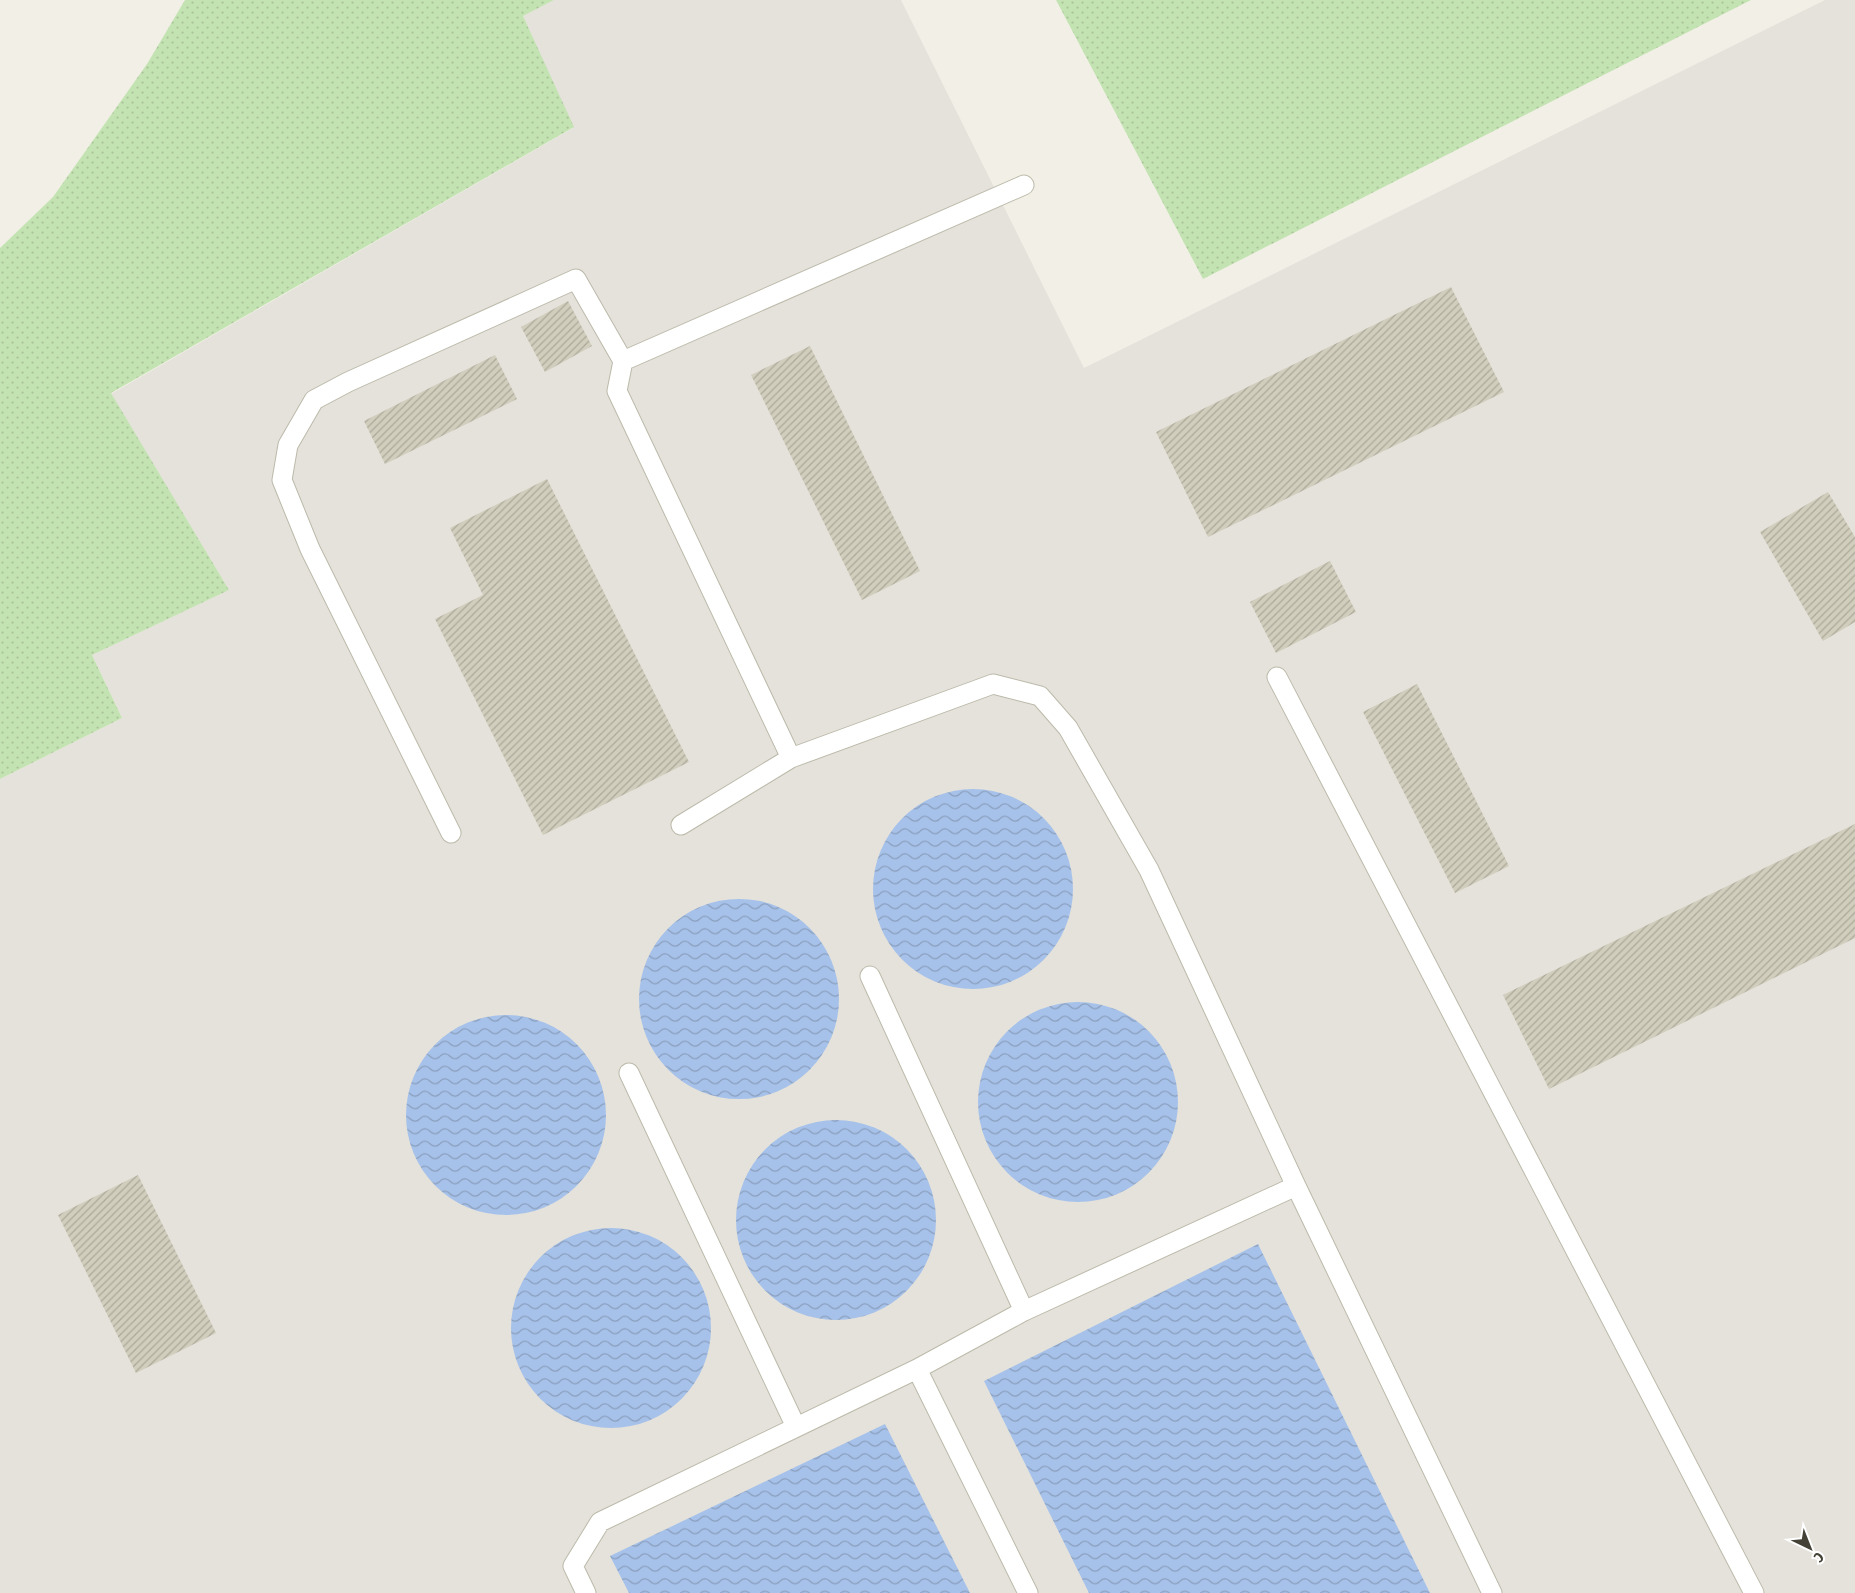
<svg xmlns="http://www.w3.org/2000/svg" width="1855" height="1593" font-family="'Fira Sans Condensed',sans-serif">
<defs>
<pattern id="grass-dots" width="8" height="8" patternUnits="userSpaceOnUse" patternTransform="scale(1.25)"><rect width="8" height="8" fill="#c4e3b2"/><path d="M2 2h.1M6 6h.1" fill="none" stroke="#aac49a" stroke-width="1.8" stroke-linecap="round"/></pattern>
<pattern id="water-waves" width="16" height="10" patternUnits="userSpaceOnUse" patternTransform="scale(1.25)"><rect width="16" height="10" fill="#a7c2ea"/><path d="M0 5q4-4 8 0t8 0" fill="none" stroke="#8a9fbe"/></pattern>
<pattern id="building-hatch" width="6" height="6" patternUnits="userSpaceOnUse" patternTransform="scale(1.25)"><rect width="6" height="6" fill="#d2cebd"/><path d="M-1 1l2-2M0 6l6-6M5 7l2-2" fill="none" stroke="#aca99a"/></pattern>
</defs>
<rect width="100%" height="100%" fill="#f2f0e6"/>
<path fill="#e4e2db" d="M554 0H901L1084 368 1825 0H1855V1593H0V779L122 718 92 655 229 590 111 394 573 128 523 16Z"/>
<path fill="url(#grass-dots)" d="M185 0H554L523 16 574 127 111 393 229 590 92 655 122 718 0 779V248L53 197 147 64Z
M1056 0H1751L1203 279Z"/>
<path fill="url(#water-waves)" d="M873 889a100 100 0 1 1 200 0a100 100 0 1 1-200 0Z
M639 999a100 100 0 1 1 200 0a100 100 0 1 1-200 0Z
M978 1102a100 100 0 1 1 200 0a100 100 0 1 1-200 0Z
M406 1115a100 100 0 1 1 200 0a100 100 0 1 1-200 0Z
M736 1220a100 100 0 1 1 200 0a100 100 0 1 1-200 0Z
M511 1328a100 100 0 1 1 200 0a100 100 0 1 1-200 0Z
M1258 1244 1430 1593H1089L984 1381Z
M885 1424 970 1593H629L610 1556Z"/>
<path fill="url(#building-hatch)" d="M1451 287 1504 392 1208 537 1156 432Z
M568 301 592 346 545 372 521 327Z
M810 346 920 571 862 600 751 375Z
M495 355 517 399 385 464 364 421Z
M547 479 689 762 543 835 435 619 483 595 450 528Z
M1828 492 1855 537V622L1823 641 1760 532Z
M1330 561 1356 612 1276 653 1250 602Z
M1417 684 1509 866 1455 893 1363 712Z
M1855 824V938L1549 1089 1503 995Z
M138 1175 216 1333 136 1373 58 1215Z"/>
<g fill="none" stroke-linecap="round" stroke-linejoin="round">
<g stroke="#bcbaaa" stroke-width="21">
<path id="service" d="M623 361 1024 185
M1277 677 1754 1593
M681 825 791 758 993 684 1040 696 1068 728 1149 870 1296 1186 1492 1593
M451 833 310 549 282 480 288 445 314 400 348 382 576 279 623 361 617 391 791 758
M870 976 1024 1311 1296 1186
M629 1073 796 1427
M917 1369 1028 1593
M586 1593 573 1566 600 1522 917 1369 1024 1311"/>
</g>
<use href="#service" stroke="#fff" stroke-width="19"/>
</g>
<g transform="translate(1810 1548) rotate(137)" stroke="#ffffff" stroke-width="4" paint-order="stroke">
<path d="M0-4L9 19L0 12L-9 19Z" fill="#444136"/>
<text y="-8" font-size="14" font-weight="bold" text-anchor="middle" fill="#444136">С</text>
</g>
</svg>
